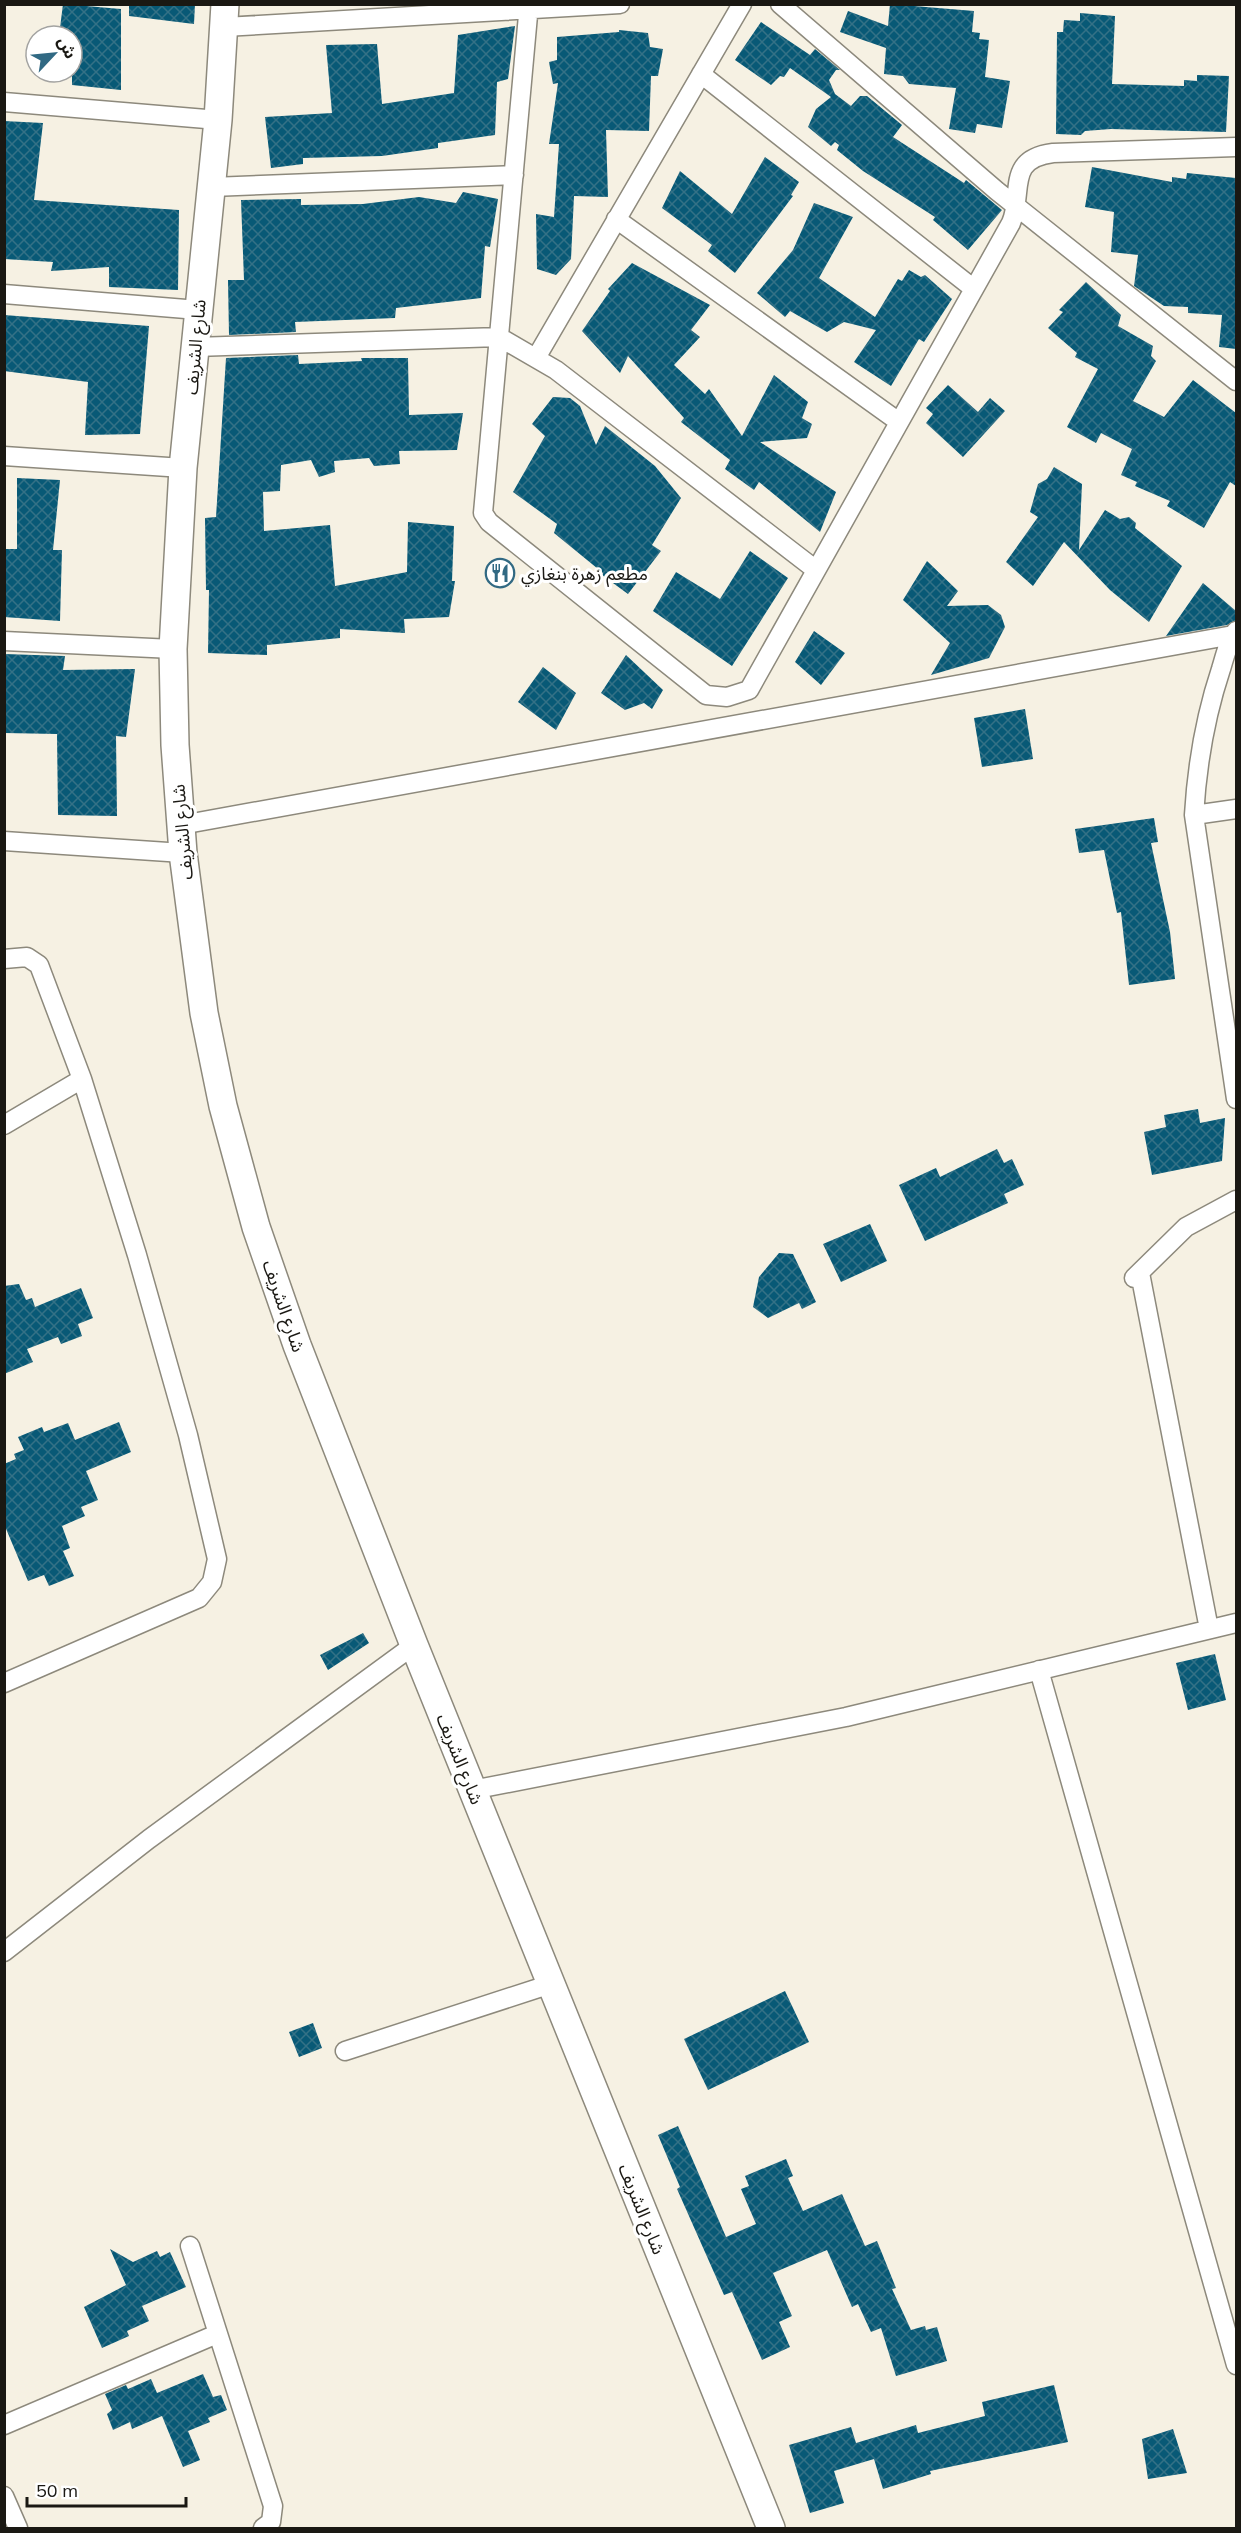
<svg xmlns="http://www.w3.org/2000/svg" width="1241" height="2533" font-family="Mulish,'Noto Sans Arabic',sans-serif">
<defs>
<pattern id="building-cross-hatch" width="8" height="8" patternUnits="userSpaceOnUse" patternTransform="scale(1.5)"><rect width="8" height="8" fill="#085976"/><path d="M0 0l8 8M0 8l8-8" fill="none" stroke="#347186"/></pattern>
</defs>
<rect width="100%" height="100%" fill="#f6f1e3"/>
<path fill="url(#building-cross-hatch)" d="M63 4 121 9V90L72 85V36H59Z
M129 4H195L194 24 129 16Z
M890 4 974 11 972 32 980 33 979 39 989 40 985 77 1010 81 1002 128 977 124 975 133 949 129 956 88 909 84 903 76 884 74 886 48 840 32 848 11 888 26Z
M1080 13 1115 16 1112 84 1184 86V80L1197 81V75L1229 76 1226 132 1111 129 1085 131 1081 135 1056 134 1057 32H1063L1064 20 1080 21Z
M761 22 810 55 815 49 840 70H836L829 80 835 94 851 106 860 96H867L902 125 893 137 964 183 966 180 1002 210 968 250 933 220 935 217 863 171 837 150 839 145 835 142 831 146 808 127 816 109 831 97 790 68 784 77 780 76 771 85 735 60Z
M515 26 508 79 497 82 495 135 438 143V148L382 156 303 158V164L271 168 265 117 332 113 326 45 377 44 382 104 454 93 458 35Z
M619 30 648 33 650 47 663 49 658 76H651L649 131 606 130 608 197 574 196 571 259 556 275 537 269 536 214 554 217 559 144H549L558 83 553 84 549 62 557 60V37L619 32Z
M4 121 43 123 34 200 179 210 178 290 109 287V267L51 271 53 262 4 259Z
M765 157 799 182 791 195 793 196 735 273 708 251 712 245 662 208 680 171 732 214Z
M1092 167 1172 182V177L1186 179 1187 173 1236 178V349L1219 347 1222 315 1188 313V307L1164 306 1134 286 1138 255 1111 252 1114 212 1085 207Z
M463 192 498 199 490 247 485 246 481 298 396 308 395 318 295 322 296 332 229 335 228 280H244L241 200 301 199V205L363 204 419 197 456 203Z
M814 203 853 217 819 278 875 317 898 279 902 281 909 270 921 277 925 275 952 299 924 342 919 339 891 386 854 362 876 330 844 322 827 332 790 311 785 317 757 293 793 250Z
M632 263 710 305 691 330 700 337 674 365 705 394 709 389 742 436 774 375 808 402 802 418 812 424 807 438 760 442 836 492 820 532 759 482 754 490 725 469 730 460 681 422 684 418 628 356 620 373 582 331 610 291 608 289Z
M1086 282 1121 315 1118 326 1153 346 1151 356 1156 361 1133 401 1164 417 1193 380 1236 413V486L1230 482 1204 528 1167 506 1170 501 1135 486 1137 482 1121 475 1132 449 1101 433 1096 443 1067 427 1098 369 1075 357 1077 353 1048 328 1063 312 1059 310Z
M4 315 149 326 140 434 85 435 88 382 4 371Z
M298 355 299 364 362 361 361 358H408L409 415 463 413 457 450 399 451 400 464 374 466 369 458 334 461 335 472 319 477 311 460 281 465 280 491 263 492 264 531 330 525 335 586 407 572 408 522 454 526 452 581H455L449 617 404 619 405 633 340 629V638L267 645V655L208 653 209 590H206L205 518 216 517 226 358Z
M948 385 978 412 990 398 1005 411 963 457 926 423 933 414 926 408Z
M553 397 570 398 580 406 596 445 605 426 655 466 681 498 652 545 661 551 628 594 602 575 603 573 554 533 557 524 513 492 545 436 532 424Z
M1054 467 1082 484 1079 550 1105 510 1120 519 1129 517 1136 523 1135 528 1182 566 1149 622 1110 590 1064 542 1033 586 1006 562 1038 517 1030 512 1038 484 1047 479Z
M17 478 60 480 53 550H62L60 621 4 617 5 549H17Z
M750 551 788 578 732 666 653 611 676 572 720 599Z
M927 561 958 591 947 606 988 605 1001 615 1005 627 989 658 931 675 950 643 903 600Z
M1203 583 1236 611V620L1227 625 1166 636Z
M814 631 845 653 821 685 795 662Z
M4 654 65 656 63 670 135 669 126 737 116 736 117 816 58 815 57 734 4 733Z
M626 655 663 690 652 709 644 703 625 710 601 693Z
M543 667 576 693 556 730 518 702Z
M1025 709 1033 759 982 767 974 718Z
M1154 818 1158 842 1151 843 1170 932 1175 979 1129 985 1121 912 1117 913 1104 850 1079 853 1075 829Z
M1198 1109 1200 1123 1225 1118 1222 1161 1152 1175 1144 1132 1166 1127 1164 1115Z
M997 1149 1004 1163 1012 1159 1024 1185 1004 1194 1008 1203 925 1241 899 1185 936 1168 940 1177Z
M870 1224 887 1261 841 1282 823 1244Z
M779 1253 793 1254 816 1302 802 1309 799 1303 768 1318 753 1307 759 1277Z
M19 1284 26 1300 32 1298 35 1307 81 1288 93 1318 78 1324 82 1336 61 1344 58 1337 27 1349 33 1362 4 1374V1286Z
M119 1422 131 1452 86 1471 98 1500 81 1507 85 1516 62 1526 70 1548 63 1551 74 1576 49 1586 44 1575 28 1581 4 1524V1464L16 1459 14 1454 24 1450 18 1437 42 1427 44 1432 68 1423 75 1440Z
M363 1633 369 1643 328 1670 320 1655Z
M1215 1654 1226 1700 1188 1710 1176 1663Z
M785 1991 809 2042 708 2090 684 2039Z
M313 2023 322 2048 299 2057 289 2032Z
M678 2126 726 2237 756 2224 741 2189 749 2186 745 2176 786 2159 793 2176 788 2178 803 2211 842 2194 865 2246 877 2241 896 2288 892 2289 911 2330 925 2326 926 2330 937 2327 947 2361 896 2376 881 2328 871 2332 858 2304 852 2307 827 2250 773 2273 792 2316 779 2322 790 2347 762 2360 732 2292 724 2295 677 2189 680 2187 658 2135Z
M110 2249 133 2262 157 2251 160 2257 170 2252 186 2287 142 2306 149 2321 127 2331 129 2336 102 2348 84 2307 126 2285Z
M203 2374 213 2397 221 2395 227 2410 208 2418 210 2422 188 2431 200 2460 183 2467 162 2416 132 2429 130 2422 113 2430 107 2414 112 2410 105 2394 126 2385 128 2389 151 2379 157 2393Z
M1054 2385 1068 2442 930 2471 931 2474 883 2489 874 2459 834 2471 844 2503 810 2513 789 2445 851 2427 856 2443 916 2425 918 2433 985 2416 982 2402Z
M1173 2429 1187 2473 1148 2479 1142 2439Z"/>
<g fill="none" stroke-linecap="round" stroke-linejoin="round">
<g stroke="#8d897c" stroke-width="21">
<path id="minor" d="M529 4 483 513 489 522 706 695 727 697 749 690 1011 223C1024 193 1005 159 1053 153L1236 147
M780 4 997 191 1236 381
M224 27 620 4
M701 74 974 289
M4 102 218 120
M212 187 514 175
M616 219 899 422
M4 294 198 310
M195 347 499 337 556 370 816 570
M536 358 742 4
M4 456 183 468
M1236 631C1228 642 1225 656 1221 669 1205 717 1197 765 1194 815L1236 1099
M4 641 173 649
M1194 815 1236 809
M181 825 1233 635
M4 841 183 853
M4 959 27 957 39 965 82 1079 137 1255 188 1435 217 1559 212 1582 199 1598 4 1683
M4 1125 82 1079
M1140 1273 1209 1629
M1134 1278 1186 1227 1236 1200
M1039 1670 1236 2365
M472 1790 846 1717 1236 1623
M4 1952 149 1839 414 1645
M345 2051 551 1984
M190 2246 273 2506 271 2522 263 2528
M4 2425 217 2334
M4 2496 18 2528"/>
</g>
<g stroke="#8d897c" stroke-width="30">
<path id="secondary" d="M225 4 218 120 183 468 173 649 175 745 183 853 204 1013 223 1106 256 1227 297 1345 414 1645 771 2528"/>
</g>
<use href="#minor" stroke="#fff" stroke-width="18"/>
<use href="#secondary" stroke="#fff" stroke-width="27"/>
</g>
<defs>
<g id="restaurant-ring" transform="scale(1.5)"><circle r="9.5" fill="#fff" stroke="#316983" stroke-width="1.5"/><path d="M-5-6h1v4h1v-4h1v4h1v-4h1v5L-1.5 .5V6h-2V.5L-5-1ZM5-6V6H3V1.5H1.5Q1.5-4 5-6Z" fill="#316983"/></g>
</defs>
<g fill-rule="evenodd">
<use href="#restaurant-ring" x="500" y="573"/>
</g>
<g text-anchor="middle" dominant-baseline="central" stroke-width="6" stroke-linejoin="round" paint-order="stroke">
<g font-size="18" fill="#1a1813" stroke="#fff">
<text transform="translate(195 347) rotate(-85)">شارع الشريف</text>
<text transform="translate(182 832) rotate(-95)">شارع الشريف</text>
<text transform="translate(284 1306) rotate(71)">شارع الشريف</text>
<text transform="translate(460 1759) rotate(68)">شارع الشريف</text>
<text transform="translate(642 2209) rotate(68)">شارع الشريف</text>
</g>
<g font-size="18" fill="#1a1813" stroke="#fff" text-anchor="start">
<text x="521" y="573">مطعم زهرة بنغازي</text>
</g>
</g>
<rect width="1241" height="2533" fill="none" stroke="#1a1813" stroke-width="12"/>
<g transform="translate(54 54) rotate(64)"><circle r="28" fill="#ffffff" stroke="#a3a3a1" stroke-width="1.5"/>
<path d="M0-4.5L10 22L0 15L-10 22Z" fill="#316983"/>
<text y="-9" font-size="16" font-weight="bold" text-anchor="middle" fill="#1a1813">ش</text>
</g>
<path d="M27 2497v9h159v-9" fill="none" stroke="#1a1813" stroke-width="3"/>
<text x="36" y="2497" font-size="18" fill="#1a1813" stroke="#ffffff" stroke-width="4.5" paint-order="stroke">50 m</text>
</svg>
